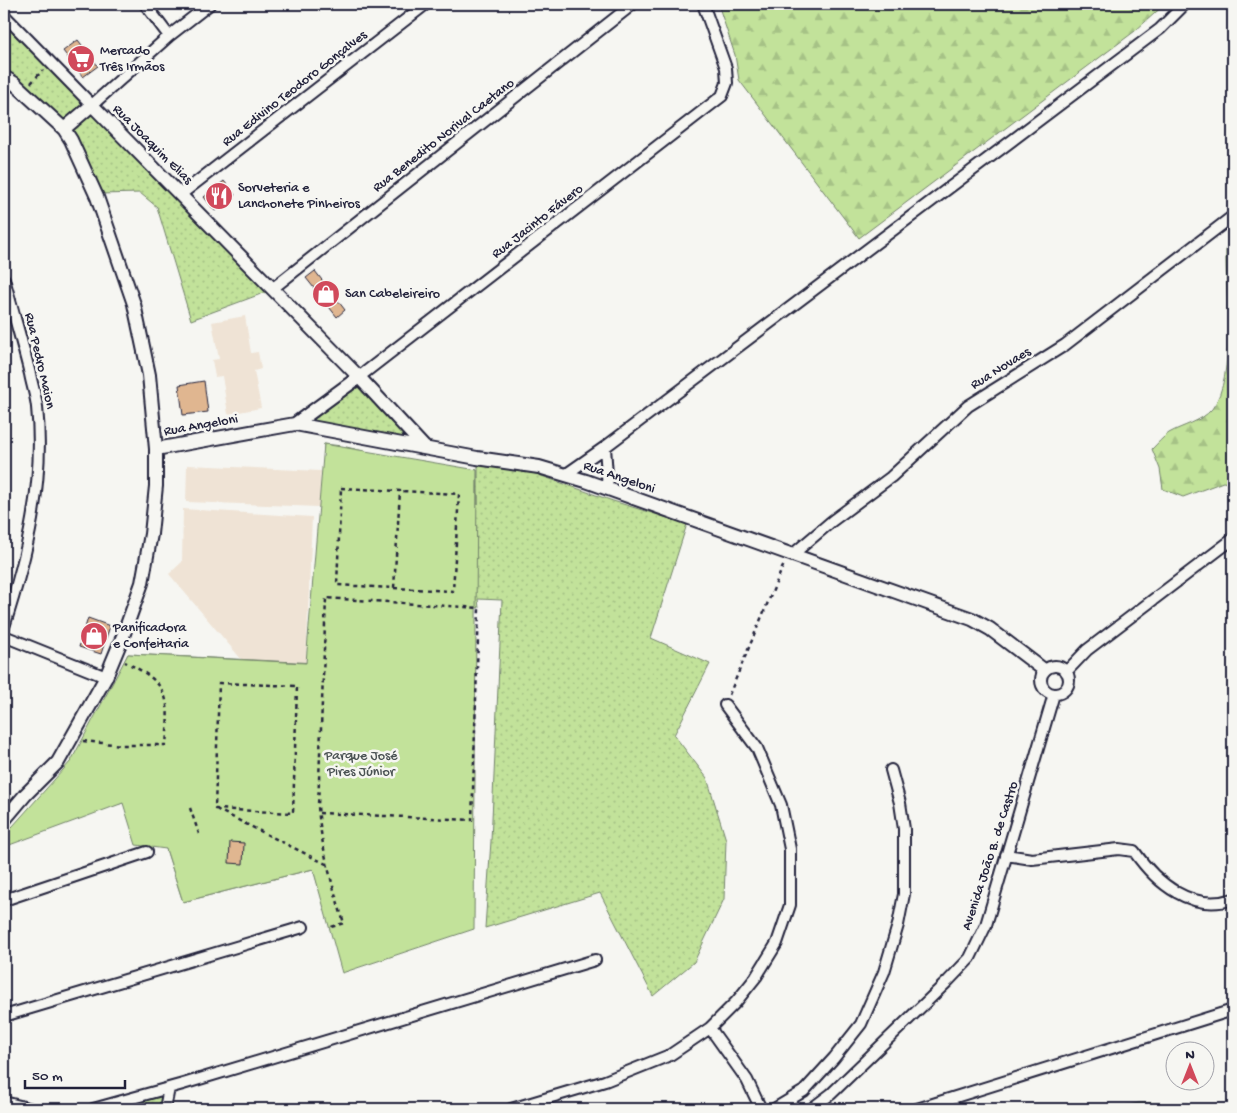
<svg xmlns="http://www.w3.org/2000/svg" width="1237" height="1113" font-family="'Gochi Hand',sans-serif">
<defs>
<pattern id="grass-dots" width="8" height="8" patternUnits="userSpaceOnUse" patternTransform="scale(1.25)"><rect width="8" height="8" fill="#c2e29a"/><path d="M2 2h.1M6 6h.1" fill="none" stroke="#a6c286" stroke-width="1.8" stroke-linecap="round"/></pattern>
<pattern id="forest-firs" width="22" height="20" patternUnits="userSpaceOnUse" patternTransform="scale(1.25)"><rect width="22" height="20" fill="#c2e29a"/><path d="M5 1l3.5 6h-7zM16 11l3.5 6h-7z" fill="#a6c286"/></pattern>
</defs>
<rect width="100%" height="100%" fill="#f6f6f2"/>
<filter id="ink" filterUnits="userSpaceOnUse"><feTurbulence type="fractalNoise" baseFrequency=".02" numOctaves="2"/><feDisplacementMap in="SourceGraphic" scale="10" xChannelSelector="R" yChannelSelector="G"/><feConvolveMatrix kernelMatrix="1 2 1 2 8 2 1 2 1" color-interpolation-filters="sRGB"/></filter>
<g filter="url(#ink)">
<path fill="#efe3d5" d="M245 316 251 353 258 352 261 369 254 371 261 408 228 414 222 376 215 377 212 360 219 359 212 322Z
M187 465 321 471 319 507 186 502Z
M183 509 312 517 306 663 242 660 169 574 182 562Z"/>
<path fill="url(#grass-dots)" stroke="#72826a" d="M4 21 87 105 64 124 4 70Z
M91 110 269 291 191 320 157 207 140 193 100 194 67 130Z
M358 382 414 442 304 422Z
M324 444 342 446 423 465 477 470 478 505V465L505 467 536 474 613 501 687 524 651 638 710 664 674 735 707 778 726 840 724 899 694 962 653 996 600 893 485 928 491 841 502 600 478 599 479 608 326 598 331 927 313 869 183 902 149 796 53 822 71 761 85 741 128 654 317 663Z
M164 1094 161 1109H115Z
M1139 1103H1187L1201 1109H1105Z"/>
<path fill="url(#forest-firs)" stroke="#72826a" d="M718 4H1165L1135 31 859 238 739 80 735 55Z
M1233 243V484L1223 482 1183 497 1163 489 1160 469 1152 449C1157 444 1163 437 1169 433 1183 425 1201 422 1212 409 1237 376 1225 290 1226 248Z"/>
<path fill="#c2e29a" stroke="#72826a" d="M324 444 477 470 474 929 342 973 313 869 183 902 166 849 136 845 123 803 4 847V836L71 761 128 654 306 663Z"/>
<path fill="#e0b690" stroke="#22223b" d="M78 40 98 66 83 77 63 51Z
M224 181 235 195 215 211 204 197Z
M315 271 345 310 337 317 306 278Z
M204 381 208 412 183 415 179 385Z
M88 618 110 626 101 654 79 647Z
M230 842 244 843 243 864 229 863Z"/>
<g fill="none" stroke-linecap="round" stroke-linejoin="round">
<g stroke="#22223b" stroke-width="14">
<path id="minor" d="M145 4 169 36
M4 15 92 105 169 36 210 4
M180 195 426 4
M4 279C13 311 22 342 30 374 32 385 36 396 37 407 45 483 27 556 4 627
M272 289 633 4
M359 377 722 96 727 83 726 68 703 4
M605 447 608 489
M565 475 605 447 1160 29 1185 4
M792 555 832 521 891 477 968 406 1065 345 1233 216
M4 636 106 677
M1041 680a14 14 0 1 1 28 0a14 14 0 1 1-28 0Z
M1067 671 1087 650 1233 539
M1006 855 1032 859 1119 849 1134 851C1156 883 1192 913 1233 899
M4 900 147 852
M4 1016 303 927
M710 1028 747 1080 761 1109
M4 1102 32 1109
M93 1109 183 1084 595 960
M165 1109 169 1088
M511 1109 605 1081 670 1055 710 1028 736 1002 756 977 777 943 790 905V849L781 805 757 748 725 705
M774 1109 804 1091 834 1058 861 1024 884 972 898 925 904 894V829L900 803 891 770
M811 1109 831 1094 948 981 970 958 986 925 1054 694
M917 1109 1233 1010"/>
</g>
<g stroke="#22223b" stroke-width="16">
<path id="tertiary" d="M4 77 14 83 64 129 71 140 97 197 134 304 149 375 156 449V486L151 534 142 583 123 636 106 677 58 762 26 794 4 820
M64 129 92 105 359 377 424 447
M295 424 359 377
M156 449 295 424 477 458 539 467 586 481 972 619 990 629 1044 670"/>
</g>
<path stroke="#22223b" stroke-width="2.5" stroke-dasharray="4 4" stroke-linecap="butt" d="M31 83 43 70
M341 488 400 491 394 588 337 585Z
M394 588 453 591 459 494 400 491
M219 683 297 686 293 813 215 809Z
M729 695 784 564
M83 741 122 745H166C170 697 170 684 125 662
M190 808 199 834
M216 809 326 864
M319 813 472 820 479 608 326 598 318 806C321 847 332 885 344 923L331 927"/>
<use href="#minor" stroke="#f6f6f2" stroke-width="10"/>
<use href="#tertiary" stroke="#f6f6f2" stroke-width="12"/>
</g>
</g>
<defs>
<g id="supermarket-disc" transform="scale(1.4375)"><circle r="9.5" fill="#d1495b" stroke="#f6f6f2"/><path d="M-6-5.5h2.5l.6 2H6L4.5 2H-2.5L-4.4-4H-6ZM-1.5 3.2a1.3 1.3 0 1 0 .1 0ZM3 3.2a1.3 1.3 0 1 0 .1 0Z" fill="#fff"/></g>
<g id="restaurant-disc" transform="scale(1.4375)"><circle r="9.5" fill="#d1495b" stroke="#f6f6f2"/><path d="M-5-6h1v4h1v-4h1v4h1v-4h1v5L-1.5 .5V6h-2V.5L-5-1ZM5-6V6H3V1.5H1.5Q1.5-4 5-6Z" fill="#fff"/></g>
<g id="shop-disc" transform="scale(1.4375)"><circle r="9.5" fill="#d1495b" stroke="#f6f6f2"/><path d="M-5-2.5h2.3a2.7 3.5 0 0 1 5.4 0H5L5.5 6h-11ZM-1.5-2.5h3a1.5 2.3 0 0 0-3 0Z" fill="#fff"/></g>
</defs>
<g fill-rule="evenodd">
<use href="#supermarket-disc" x="81" y="59"/>
<use href="#restaurant-disc" x="219" y="196"/>
<use href="#shop-disc" x="326" y="294"/>
<use href="#shop-disc" x="94" y="636"/>
</g>
<g text-anchor="middle" dominant-baseline="central" stroke-width="5" stroke-linejoin="round" paint-order="stroke">
<g font-size="14" fill="#22223b" stroke="#f6f6f2" text-anchor="start">
<text x="100" y="51">Mercado<tspan x="100" dy="16">Três Irmãos</tspan></text>
<text x="238" y="188">Sorveteria e<tspan x="238" dy="16">Lanchonete Pinheiros</tspan></text>
<text x="345" y="294">San Cabeleireiro</text>
<text x="113" y="628">Panificadora<tspan x="113" dy="16">e Confeitaria</tspan></text>
</g>
<g font-size="14" fill="#22223b" stroke="#f6f6f2">
<text transform="translate(295 89) rotate(-38)">Rua Edivino Teodoro Gonçalves</text>
<text transform="translate(444 136) rotate(-38)">Rua Benedito Norival Caetano</text>
<text transform="translate(152 145) rotate(45)">Rua Joaquim Elias</text>
<text transform="translate(538 222) rotate(-38)">Rua Jacinto Fávero</text>
<text transform="translate(39 361) rotate(77)">Rua Pedro Maion</text>
<text transform="translate(1001 369) rotate(-32)">Rua Novaes</text>
<text transform="translate(201 426) rotate(-10)">Rua Angeloni</text>
<text transform="translate(619 478) rotate(19)">Rua Angeloni</text>
<text transform="translate(991 856) rotate(-72)">Avenida João B. de Castro</text>
</g>
<g font-size="14" fill="#4a5253" stroke="#f6f6f2">
<text x="361" y="756">Parque José<tspan x="361" dy="16">Pires Júnior</tspan></text>
</g>
</g>
<rect width="1237" height="1113" fill="none" stroke="#f6f6f2" stroke-width="20"/>
<rect x="10" y="10" width="1217" height="1093" fill="none" stroke="#22223b" stroke-width="2" filter="url(#ink)"/>
<g transform="translate(1190 1066)"><circle r="24" fill="#f6f6f2" stroke="#a1a1a9"/>
<path d="M0-4L9 19L0 12L-9 19Z" fill="#d1495b"/>
<text y="-8" font-size="14" font-weight="bold" text-anchor="middle" fill="#22223b">N</text>
</g>
<path d="M25 1080v8h100v-8" fill="none" stroke="#22223b" stroke-width="2.5"/>
<text x="32" y="1080" font-size="15" fill="#22223b" stroke="#f6f6f2" stroke-width="4" paint-order="stroke">50 m</text>
</svg>
